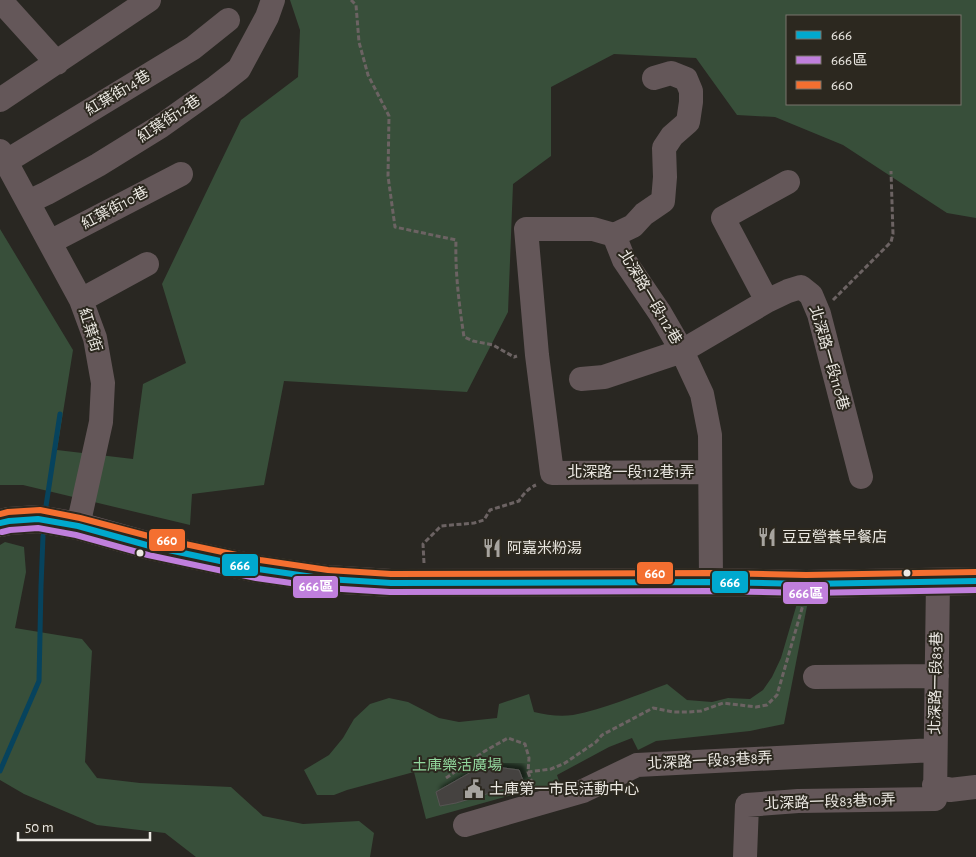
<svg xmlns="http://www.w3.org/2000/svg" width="976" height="857" font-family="'Alegreya Sans','Noto Sans TC',sans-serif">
<defs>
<filter id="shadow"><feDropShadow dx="4.5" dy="-4.5" stdDeviation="2.5" flood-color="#0009"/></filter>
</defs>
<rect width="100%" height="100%" fill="#292722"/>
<path fill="#384f3a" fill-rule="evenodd" d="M290 0H976V218L947 213 843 145 775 117 737 115 696 58 614 54 551 87V156L513 184 508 312 467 392 284 381 264 485 192 494 190 525 23 485H0V229L73 350 57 450 133 459 143 384 186 363 162 284 241 120 298 77 300 30ZM787 16H960V104H787Z
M5 542 24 547 26 572 15 628 82 639 92 651 85 762 97 778 140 783 231 787 263 816 303 824 359 821 374 833 370 857H196L165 833 97 825 24 794 0 780V545Z
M798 600 808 601 784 724 750 731 656 741 638 750 632 738 609 747 557 775 560 784 526 791 426 819 414 772 347 790 334 795H317L304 770 329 755 343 738 354 719 370 704 389 698 408 702 439 718 459 722 497 718 499 704 529 694 534 712C547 715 560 717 573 715 604 709 637 695 667 684L687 700 712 702 728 698 750 699 763 690 772 677 781 658Z"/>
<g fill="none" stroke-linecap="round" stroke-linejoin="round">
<path stroke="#07435d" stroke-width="5" d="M46 506 60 414
M0 771 39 681 41 586 43 536"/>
</g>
<path fill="#444240" stroke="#575453" filter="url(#shadow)" d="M496 767 519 770 524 783 456 803 440 806 436 792 473 771Z"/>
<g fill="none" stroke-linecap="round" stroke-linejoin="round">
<path stroke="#6c6363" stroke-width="3" stroke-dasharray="5 2.5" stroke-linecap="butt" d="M351 0 356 5 359 42 368 75 389 116 388 176 395 227 456 240C455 272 459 304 464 337L473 341 493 345 514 357 517 356
M833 300 891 242 893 234 891 171
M424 563 423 544 441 526 474 523 484 520 490 510 519 501C523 494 529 488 536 485
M528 772 533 785
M446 778 485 751 508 738 525 744 529 758 528 772 551 769 565 763 596 742 602 735 653 708 673 712H689L701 711 723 703 756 707 767 705 777 695 803 605"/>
<path stroke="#645759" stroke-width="24" d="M0 0 57 63
M654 78 671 73 686 79 691 91V102L688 122 672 136 664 148 665 177 663 201 644 214 633 226 614 235 624 260 660 313 682 351 702 394 710 435 711 582
M0 100 149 0
M0 151 81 300 95 338 103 383 101 422 78 526
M5 162 193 48 228 20
M28 202 47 193 98 165 161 126 216 87 239 69 267 17 273 0
M614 235 593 229H526L537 355 552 473 710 472
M50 242 181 174
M81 300 147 264
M767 301 723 218 788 182
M581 379 604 377 682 351 767 301 788 291 801 287 811 295 819 314 861 477
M815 677 937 676
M934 785 950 790 976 787
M465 825 583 791 637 765 935 750
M745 857 747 805 798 801 935 799 938 581"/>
<path stroke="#6f5e62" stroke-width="28" d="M0 523 9 521 38 519 78 526 150 546 258 569 327 579 391 583 711 582 806 584 976 581"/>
<g stroke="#2c281f" stroke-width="10">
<path id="bus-1" d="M0 523 9 521 38 519 78 526 150 546 258 569 327 579 391 583 711 582 806 584 976 581"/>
</g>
<g stroke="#2c281f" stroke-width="10">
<path id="bus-2" d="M2 532 10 530 38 528 76 535 148 555 256 578 326 588 390 592 711 591 806 593 976 590"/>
</g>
<g stroke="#2c281f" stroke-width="10">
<path id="bus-3" d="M0 514 8 512 40 510 80 518 152 537 260 560 328 570 391 574 711 573 806 575 976 572"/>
</g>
<use href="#bus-1" stroke="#00a9ce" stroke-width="6"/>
<use href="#bus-2" stroke="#c07fdc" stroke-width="6"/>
<use href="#bus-3" stroke="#f46f30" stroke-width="6"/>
</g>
<defs>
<g id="restaurant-bare" transform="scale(1.5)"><path d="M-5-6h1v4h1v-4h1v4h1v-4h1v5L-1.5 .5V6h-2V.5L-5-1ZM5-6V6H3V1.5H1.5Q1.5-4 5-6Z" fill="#a7a49f" stroke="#2c281f" stroke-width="2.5" paint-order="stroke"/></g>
<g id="civic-bare" transform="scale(1.5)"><path d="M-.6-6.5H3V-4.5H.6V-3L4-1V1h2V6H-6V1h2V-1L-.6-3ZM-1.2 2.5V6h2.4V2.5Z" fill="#a7a49f" stroke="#2c281f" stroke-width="2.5" paint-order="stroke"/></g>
</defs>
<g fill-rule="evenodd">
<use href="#restaurant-bare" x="767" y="537"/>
<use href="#restaurant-bare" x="492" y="548"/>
<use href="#civic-bare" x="474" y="789"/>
</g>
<g fill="#ebe8e2" stroke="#2c281f" stroke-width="2">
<circle cx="140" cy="553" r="4.5"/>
<circle cx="907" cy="573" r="4.5"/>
</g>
<g text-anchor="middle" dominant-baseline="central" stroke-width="4" stroke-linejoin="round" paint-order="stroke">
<g font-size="15" fill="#ebe8e2" stroke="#2c281f">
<text transform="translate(118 93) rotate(-31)">紅葉街14巷</text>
<text transform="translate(169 119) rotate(-34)">紅葉街12巷</text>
<text transform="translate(115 208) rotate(-28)">紅葉街10巷</text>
<text transform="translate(650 297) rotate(59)">北深路一段112巷</text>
<text transform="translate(90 330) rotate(73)">紅葉街</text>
<text transform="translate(829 358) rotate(74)">北深路一段110巷</text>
<text x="631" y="472">北深路一段112巷1弄</text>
<text transform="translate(936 683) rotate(-89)">北深路一段83巷</text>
<text transform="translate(710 761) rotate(-3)">北深路一段83巷8弄</text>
<text transform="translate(830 802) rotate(-2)">北深路一段83巷10弄</text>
</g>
<g font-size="15" fill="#ebe8e2" stroke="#2c281f" text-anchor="start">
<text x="782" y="537">豆豆營養早餐店</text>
<text x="507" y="548">阿嘉米粉湯</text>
<text x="489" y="789">土庫第一市民活動中心</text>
</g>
<g font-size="15" fill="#92d79d" stroke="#2c281f">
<text x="457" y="765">土庫樂活廣場</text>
</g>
</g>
<g stroke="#2c281f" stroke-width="2">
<rect x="148" y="528" width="38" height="24" rx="5" fill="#f46f30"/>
<rect x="221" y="553" width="38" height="24" rx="5" fill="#00a9ce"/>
<rect x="636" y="561" width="38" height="24" rx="5" fill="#f46f30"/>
<rect x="711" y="570" width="38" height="24" rx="5" fill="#00a9ce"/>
<rect x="292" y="575" width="47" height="24" rx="5" fill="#c07fdc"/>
<rect x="782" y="581" width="47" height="24" rx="5" fill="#c07fdc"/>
</g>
<g font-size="14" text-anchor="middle" font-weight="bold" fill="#fff">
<text x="167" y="545">660</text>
<text x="240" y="570">666</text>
<text x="655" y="578">660</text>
<text x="730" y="587">666</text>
<text x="316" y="591">666區</text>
<text x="806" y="598">666區</text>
</g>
<rect x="786" y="15" width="175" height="90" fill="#2c281f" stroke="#78756d"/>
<rect x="796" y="31" width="25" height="8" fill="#00a9ce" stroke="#78756d"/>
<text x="831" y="40" font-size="15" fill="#ebe8e2">666</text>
<rect x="796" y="56" width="25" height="8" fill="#c07fdc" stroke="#78756d"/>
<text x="831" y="65" font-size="15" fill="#ebe8e2">666區</text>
<rect x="796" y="81" width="25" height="8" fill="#f46f30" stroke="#78756d"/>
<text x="831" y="90" font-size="15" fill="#ebe8e2">660</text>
<path d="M18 832v8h132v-8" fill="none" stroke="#ebe8e2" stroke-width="2.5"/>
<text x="25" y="832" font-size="15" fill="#ebe8e2" stroke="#2c281f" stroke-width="4" paint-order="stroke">50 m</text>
</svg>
